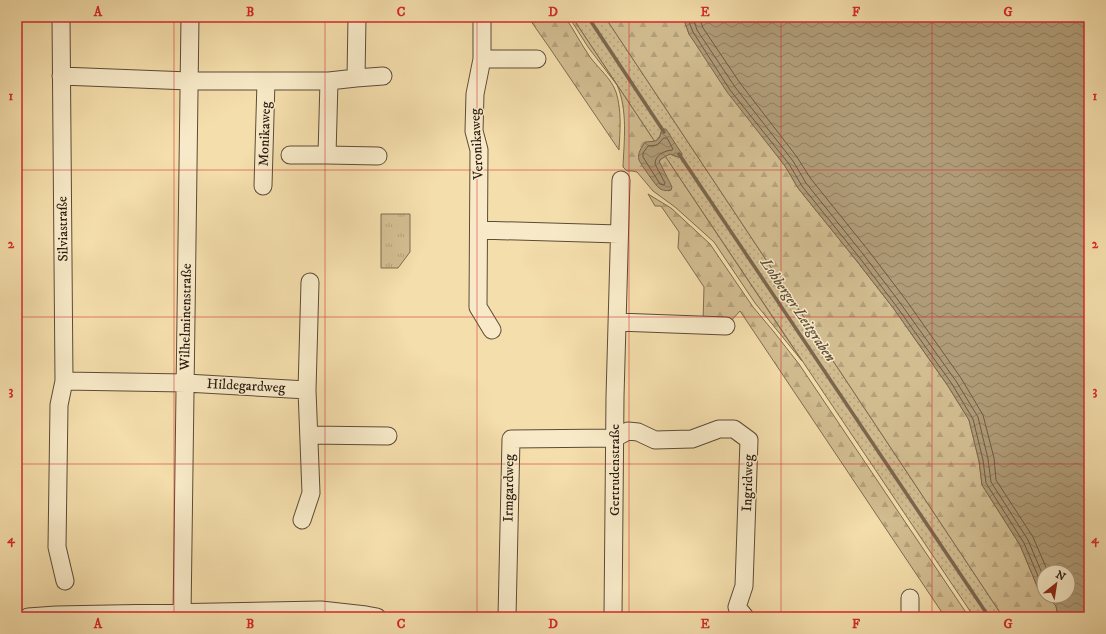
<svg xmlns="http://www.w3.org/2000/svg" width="1106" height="634" font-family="'IM FELL DW Pica',serif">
<defs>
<pattern id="grass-dots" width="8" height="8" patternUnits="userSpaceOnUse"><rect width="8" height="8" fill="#d2bd91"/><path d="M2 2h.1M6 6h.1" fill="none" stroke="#b4a27c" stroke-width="1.8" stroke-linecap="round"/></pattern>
<pattern id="forest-firs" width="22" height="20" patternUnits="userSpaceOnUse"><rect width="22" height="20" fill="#d2bd91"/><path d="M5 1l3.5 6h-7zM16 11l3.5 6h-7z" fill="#b4a27c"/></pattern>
<pattern id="park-tufts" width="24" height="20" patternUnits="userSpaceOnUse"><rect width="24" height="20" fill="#d2bd91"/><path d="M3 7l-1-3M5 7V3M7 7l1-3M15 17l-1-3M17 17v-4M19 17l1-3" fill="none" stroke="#b4a27c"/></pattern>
<pattern id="water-waves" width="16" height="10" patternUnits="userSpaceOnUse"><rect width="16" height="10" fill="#af9b77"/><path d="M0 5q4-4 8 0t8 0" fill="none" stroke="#8f7e60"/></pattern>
</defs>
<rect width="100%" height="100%" fill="#f4deab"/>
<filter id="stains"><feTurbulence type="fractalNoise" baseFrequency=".005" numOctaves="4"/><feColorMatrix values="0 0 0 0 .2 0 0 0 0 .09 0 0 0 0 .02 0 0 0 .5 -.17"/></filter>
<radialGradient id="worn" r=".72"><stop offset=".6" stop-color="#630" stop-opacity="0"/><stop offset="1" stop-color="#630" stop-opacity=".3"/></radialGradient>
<path fill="url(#grass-dots)" stroke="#7e6c51" d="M572 17H605L1003 617H974L665 156 670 154 677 157 661 132 660 136 655 142Z"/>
<path fill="url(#forest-firs)" stroke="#7e6c51" d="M528 17H565C574 30 581 44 590 57 598 68 611 78 616 92 622 111 620 131 619 150L549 47Z
M569 17H572L655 142H650L668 191 671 190V187L659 162 661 159 665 156 802 361 755 303 714 242 675 207 653 191 637 172 632 171H627L623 167C624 141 628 110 617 85L588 47Z
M605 17H683L689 34 785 166 798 188 856 260 894 309 948 386 969 420 979 461 982 485 1020 545 1037 586 1044 594V596H1046L1056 606 1058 617H1003Z
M648 194 671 208 710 244 753 307 774 332 799 364 969 617H945L740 311 729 323 703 322 704 287 678 248 679 232 661 206H655Z"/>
<path fill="url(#park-tufts)" stroke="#7e6c51" d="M381 214H410V252L398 268H381Z"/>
<path fill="url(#water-waves)" stroke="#7a674e" d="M683 17H1085L1089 19V617H1058L1056 606 1046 596H1068V572H1044V594L1037 586 1020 545 982 485 979 461 969 420 948 386 894 309 856 260 798 188 785 166 727 92 689 34Z
M662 129H666L682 154 681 158 670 154 661 159 659 161 672 187 671 190C667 191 663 191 659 188 656 186 640 163 639 160 637 153 642 147 645 142 651 141 658 143 660 136 661 133 661 131 662 129Z"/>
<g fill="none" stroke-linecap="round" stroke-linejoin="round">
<path stroke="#6c5a44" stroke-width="1" d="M687 17 693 32 730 90 789 164 802 186 859 257 897 307 952 384 973 419 983 460 986 483 1024 543 1041 583 1044 587
M693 17 697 30 735 87 793 161 806 183 863 254 901 304 956 381 978 417 988 459 991 482 1028 540 1044 578
M699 17 703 28 740 83 797 157 811 179 868 250 906 300 961 378 983 415 994 458 996 480 1033 537 1048 572
M664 138H667L673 149 672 150C664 151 655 155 655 164L665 183 664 185H663L660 184 643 157V153L648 146 657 145Z"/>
<path stroke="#7a674e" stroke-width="3.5" d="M588 17 664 132
M679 154 989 617"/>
<g stroke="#5c4b38" stroke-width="19">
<path id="minor" d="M61 17 64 381 59 405 57 547 65 581
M482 17V59L475 94 474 131 479 150 478 307 492 330
M482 59H537
M61 76 189 81H329L356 78 357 17
M356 78 383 76
M290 155H327L378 156
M327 155 329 81
M263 186 266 81
M479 230 619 234
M617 322 726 326
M64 381 186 383 307 390
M309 435 388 436
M302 520 311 493 307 390 310 282
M28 617 56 615 321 610 366 615 377 617
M182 617 190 17
M507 617 511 439 615 438 628 431 638 432 655 440 692 439 719 429H734L749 440 744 586 737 607 745 617
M613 617 615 397 621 180
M910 617V598"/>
</g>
<use href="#minor" stroke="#f8eac8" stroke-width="17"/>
</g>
<path fill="none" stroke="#d62828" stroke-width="1" stroke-opacity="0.55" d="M174 17V617M325 17V617M477 17V617M629 17V617M781 17V617M932 17V617M17 170H1089M17 317H1089M17 464H1089"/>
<g text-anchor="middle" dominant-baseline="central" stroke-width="3" stroke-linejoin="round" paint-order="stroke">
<g font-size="14" fill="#2a1a11" stroke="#f8eac8">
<text transform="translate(265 134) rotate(-88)">Monikaweg</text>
<text transform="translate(477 144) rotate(-93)">Veronikaweg</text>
<text transform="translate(63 229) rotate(-91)">Silviastraße</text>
<text transform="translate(186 317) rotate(-89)">Wilhelminenstraße</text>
<text transform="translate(246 386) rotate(3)">Hildegardweg</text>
<text transform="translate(615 470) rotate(-90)">Gertrudenstraße</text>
<text transform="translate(748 483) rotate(-88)">Ingridweg</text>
<text transform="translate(509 488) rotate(-89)">Irmgardweg</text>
</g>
<g font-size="15" font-style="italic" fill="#5f4e3a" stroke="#f8eac8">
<text transform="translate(798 310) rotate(56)">Lohberger Leitgraben</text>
</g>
</g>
<rect width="1106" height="634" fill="none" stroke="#f4deab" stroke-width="44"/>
<g transform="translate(1056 584) rotate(30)"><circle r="19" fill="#f8eac8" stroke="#a6977f"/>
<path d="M0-3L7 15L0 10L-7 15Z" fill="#8f2418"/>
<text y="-6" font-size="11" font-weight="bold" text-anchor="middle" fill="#2a1a11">N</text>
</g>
<rect x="22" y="22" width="1062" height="590" fill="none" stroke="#d62828" stroke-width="1.5"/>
<g font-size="13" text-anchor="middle" font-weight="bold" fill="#d62828">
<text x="98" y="16">A</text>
<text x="250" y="16">B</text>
<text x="401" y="16">C</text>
<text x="553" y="16">D</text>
<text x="705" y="16">E</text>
<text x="856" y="16">F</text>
<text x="1008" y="16">G</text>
<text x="11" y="100">1</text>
<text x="1095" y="100">1</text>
<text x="11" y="248">2</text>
<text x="1095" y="248">2</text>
<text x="11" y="395">3</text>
<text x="1095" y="395">3</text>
<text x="11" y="543">4</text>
<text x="1095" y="543">4</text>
<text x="98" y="628">A</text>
<text x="250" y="628">B</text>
<text x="401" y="628">C</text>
<text x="553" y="628">D</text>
<text x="705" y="628">E</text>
<text x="856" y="628">F</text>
<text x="1008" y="628">G</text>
</g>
<rect width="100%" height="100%" filter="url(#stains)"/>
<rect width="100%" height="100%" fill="url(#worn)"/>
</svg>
